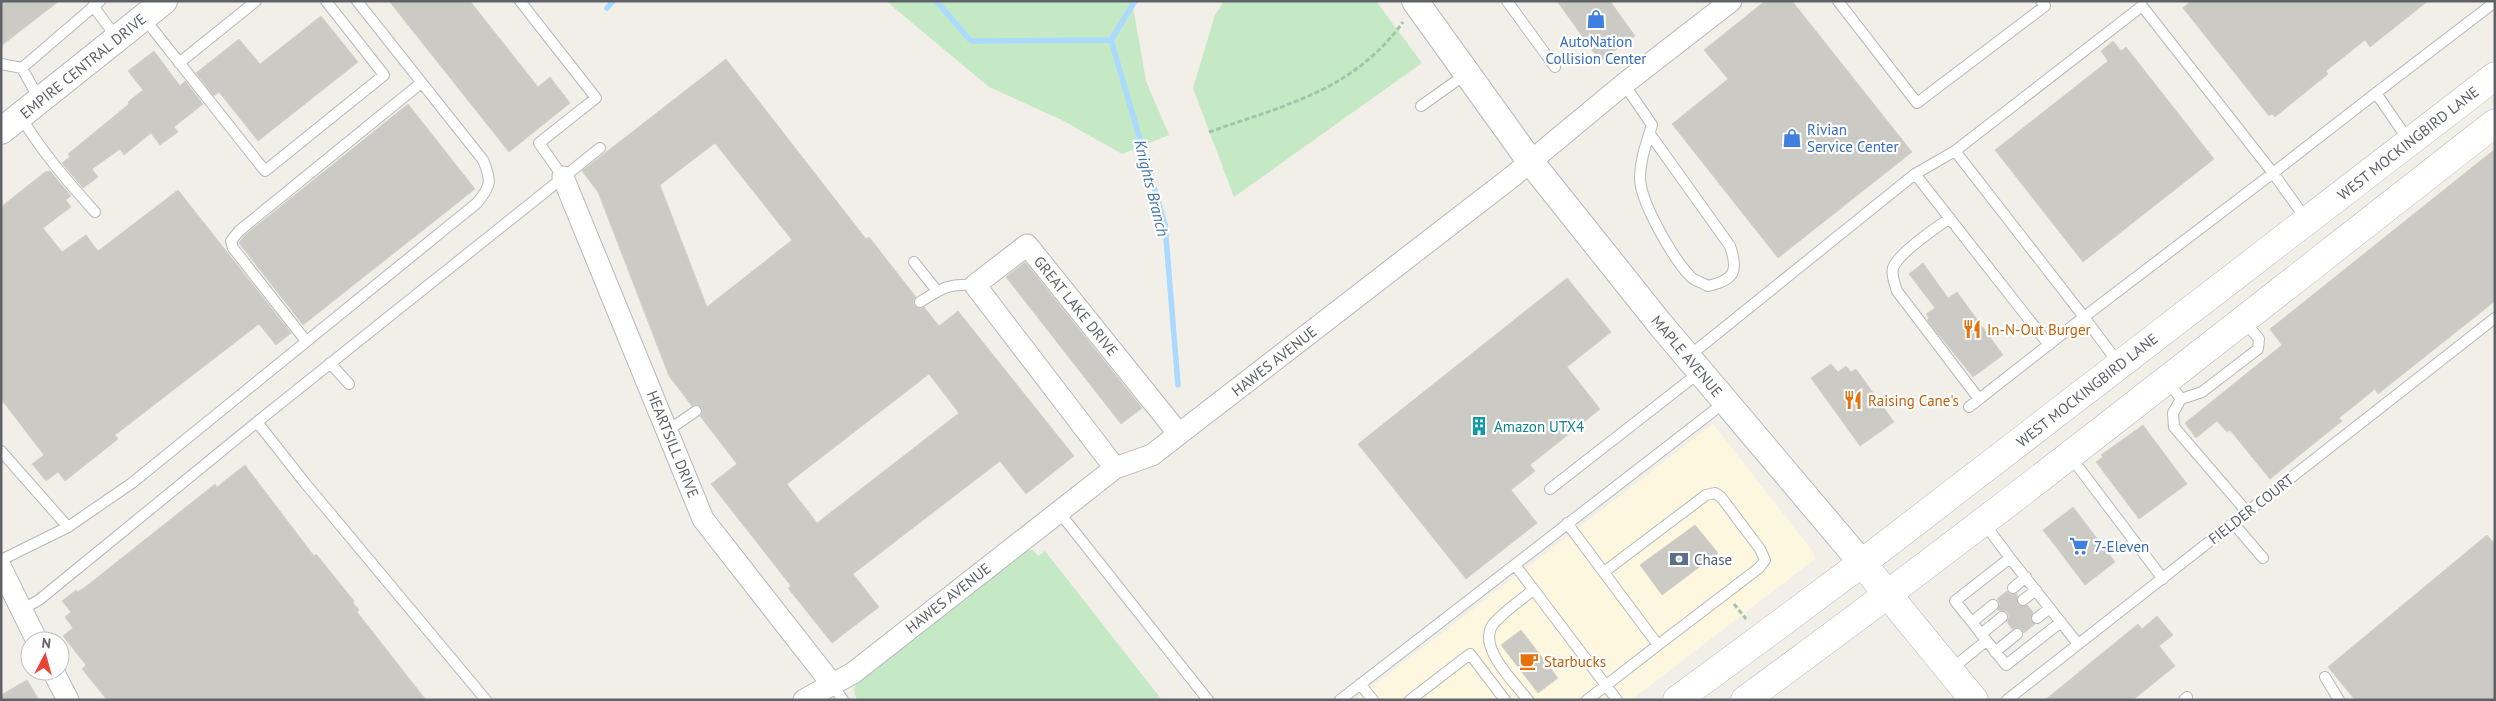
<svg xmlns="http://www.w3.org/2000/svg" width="2496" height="701" font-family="'PT Sans',sans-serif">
<rect width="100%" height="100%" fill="#f1efe8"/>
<path fill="#fef7e0" d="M1713 424 1814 553 1815 559 1631 700H1355Z"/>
<path fill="#c5e8c5" d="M886 1H1132L1146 81 1169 135 1122 154 1062 120 989 87Z
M1224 1H1376L1422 63 1234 197 1193 88 1215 15Z
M1025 549 1033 550 1038 556 1045 551 1162 700H858C851 691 855 685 860 677Z"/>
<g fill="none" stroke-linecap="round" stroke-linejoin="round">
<path stroke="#aadaff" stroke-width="5.5" d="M936 1 971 41 1111 40
M1135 1 1111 40 1165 225 1178 385
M607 8 613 1"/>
</g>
<path fill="#cccac5" stroke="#d6d1c6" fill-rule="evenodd" d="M1 1H59L1 46Z
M389 1H470L538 87 550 77 570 103 509 152Z
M1557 1H1610L1635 36 1600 61Z
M1765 1H1792L1912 152 1778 258 1672 124 1728 79 1704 50Z
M2191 1H2428L2370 47 2365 40 2326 71 2328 74 2275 117 2272 114 2269 116 2183 8Z
M321 16 358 62 258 141 219 92 214 96 196 73 239 39 260 64Z
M2113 41 2121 51 2126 47 2214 159 2083 262 1995 150 2108 61 2101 51Z
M154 51 180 86 185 81 203 104 174 127 178 132 160 145 151 133 124 155 120 149 92 169 98 177 83 188 62 163 70 157 68 154 129 104 128 102 143 90 128 71Z
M726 59 866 239 869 237 916 297 913 302 915 306 920 309 924 307 939 326 958 311 1074 456 1026 494 1000 461 853 574 879 607 832 643 788 588 791 586 711 484 737 464 700 416 703 411 701 407 696 404 692 406 669 376 598 192 582 171ZM715 143 792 240 707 307 660 185ZM929 374 959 413 817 523 787 484Z
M408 104 475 189 303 325 239 243 244 236Z
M2495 149V301L2378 394 2375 389 2339 418 2342 421 2270 479 2230 430 2227 432 2217 421 2196 438 2185 423 2282 345 2270 329Z
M50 171 71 196 66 200 71 207 43 228 62 252 86 235 98 251 178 190 291 333 276 345 259 324 115 435 118 439 65 481 58 472 46 481 32 464 44 455 1 399V207L45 172Z
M1025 262 1142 408 1121 424 1006 277Z
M1923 263 1948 298 1957 292 2003 355 1973 377 1927 320 1929 318 1926 314 1935 308 1909 274Z
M1567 278 1611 332 1567 367 1600 409 1530 465 1535 471 1511 490 1537 523 1466 579 1358 444Z
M1831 364 1838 372 1846 366 1851 372 1856 369 1894 422 1860 446 1811 378Z
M2143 425 2187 484 2139 519 2096 462 2103 457 2101 455Z
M245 465 314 556 316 554 354 601 353 603 359 610 357 612 426 700H107L82 669 86 665 63 636 73 628 65 617 71 612 62 601 76 590 77 592 84 588 215 484 217 487Z
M2073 507 2115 562 2085 585 2043 530Z
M1695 525 1718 553 1662 595 1640 565Z
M2487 535 2495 544V700H2355L2328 667Z
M2007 591 2011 595 2017 593 2018 605H2027L2033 612 2030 619 2035 624 2024 633 2020 628 2012 629 2007 622 2009 616 2007 612 1997 610 2000 604 1997 599Z
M2157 616 2173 635 2159 646 2175 666 2133 700H2045L2138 624 2142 629Z
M1521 630 1558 678 1538 693 1501 645Z
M27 680 39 700H1V695Z"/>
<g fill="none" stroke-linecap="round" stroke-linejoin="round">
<g stroke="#b5b8bc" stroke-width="12">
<path id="service" d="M520 1 596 98 539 143 563 177
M1507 1 1555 67
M1838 1 1917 103 2045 6 2041 1
M93 6 117 38
M144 18 265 171 384 75 326 1
M179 63 256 1
M1 64 22 68
M1624 84 1652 125C1647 142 1640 159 1640 178 1640 202 1674 260 1691 277 1695 281 1703 283 1708 286 1734 280 1739 272 1730 246L1650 134
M39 99 22 68 100 1
M1421 106 1466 74
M21 117C42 152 68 182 95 212
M2409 141 2376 93 2495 2
M1915 174 2049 345
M1950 218C1936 228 1898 253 1893 268 1891 276 1895 284 1897 291L1979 399
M914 262 937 291
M920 302C942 288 949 283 975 285
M306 341 233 248 231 241 239 231 421 83
M1689 356 1915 174 1955 151
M330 363 349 384
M2119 364 2084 317 2273 173 2306 219
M2167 380 2181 399 2202 392 2258 349 2259 339 2244 321
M2181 399 2173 413 2174 427 2247 512
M1969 407 2084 317 1955 151 2142 6 2273 173 2376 93
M257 422 600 148
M667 431 696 411
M1 451 68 527 132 483 477 203C491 186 492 181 483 160L357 1
M2070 456 2163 579
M1550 489 1700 372
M1059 512 1208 700
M1567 523 1658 645 1759 568 1765 560 1760 549 1721 497 1715 493 1706 495 1604 572
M1984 523 2010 558 1955 601 2006 665 2061 622
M2233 523 2263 558
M2010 558 2078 644
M1 560 68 527
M1515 565 1617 700
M2013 588 2026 577
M2023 600 2036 590
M21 610 39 600 257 422 305 483 486 700
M2037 618 2050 608
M1972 622 1993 605
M1981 634 2002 617
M1995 652 2017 634
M1950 670 1986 641
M2325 677 2339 700
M832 684 843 700
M1360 684 1373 700
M1340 700 1725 402
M1410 700 1470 654 1505 700
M1528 700C1514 682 1474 644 1495 622 1506 610 1521 600 1533 590
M1587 700 1658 645
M2007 700 2495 318
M2184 700 2187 697"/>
</g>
<g stroke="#b5b8bc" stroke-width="23">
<path id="minor" d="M563 177 703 519 832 684
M1115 468 975 285 1027 245 1179 434
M1 568 37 641
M53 671 68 700
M804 700 853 673 1115 468 1152 455 1179 434 1513 176 1624 84 1731 1"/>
</g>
<g stroke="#b5b8bc" stroke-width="28">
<path id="tertiary" d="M1415 1 1530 161 1660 324 1862 563
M1 131 164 1"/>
</g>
<g stroke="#b6babf" stroke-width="29">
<path id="secondary" d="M1862 563 1974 700
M1677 700 1862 563 2495 76
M1745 700C2000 514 2246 317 2495 123"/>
</g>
<path stroke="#9cc7a9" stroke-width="3" stroke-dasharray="5 2.5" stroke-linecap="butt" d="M1209 132C1285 105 1353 91 1403 22
M1734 604 1746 619"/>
<use href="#service" stroke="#fff" stroke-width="10"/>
<use href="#minor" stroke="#fff" stroke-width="21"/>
<use href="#tertiary" stroke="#fff" stroke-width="26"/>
<use href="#secondary" stroke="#fff" stroke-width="28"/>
</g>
<defs>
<g id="shop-bare" transform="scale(1.5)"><path d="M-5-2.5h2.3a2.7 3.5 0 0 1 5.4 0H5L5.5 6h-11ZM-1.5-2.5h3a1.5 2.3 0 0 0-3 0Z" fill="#3f7fe0" stroke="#fff" stroke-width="2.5" paint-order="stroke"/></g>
<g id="restaurant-bare" transform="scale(1.5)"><path d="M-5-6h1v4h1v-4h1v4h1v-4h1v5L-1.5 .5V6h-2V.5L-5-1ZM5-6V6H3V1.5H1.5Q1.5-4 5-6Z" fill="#e8710a" stroke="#fff" stroke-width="2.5" paint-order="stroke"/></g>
<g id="building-bare" transform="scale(1.5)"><path d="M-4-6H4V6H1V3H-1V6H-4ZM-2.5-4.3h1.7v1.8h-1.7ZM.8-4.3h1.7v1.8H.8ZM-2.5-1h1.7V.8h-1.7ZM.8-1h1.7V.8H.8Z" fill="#0f9aa8" stroke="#fff" stroke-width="2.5" paint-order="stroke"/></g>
<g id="supermarket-bare" transform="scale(1.5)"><path d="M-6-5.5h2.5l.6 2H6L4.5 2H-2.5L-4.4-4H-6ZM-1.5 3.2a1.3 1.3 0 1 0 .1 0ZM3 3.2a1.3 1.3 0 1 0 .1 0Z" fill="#3f7fe0" stroke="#fff" stroke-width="2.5" paint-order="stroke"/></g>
<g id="bank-bare" transform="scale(1.5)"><path d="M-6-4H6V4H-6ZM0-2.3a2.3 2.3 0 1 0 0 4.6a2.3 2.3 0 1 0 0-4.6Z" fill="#5c6f8a" stroke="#fff" stroke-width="2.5" paint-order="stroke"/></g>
<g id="cafe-bare" transform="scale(1.5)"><path d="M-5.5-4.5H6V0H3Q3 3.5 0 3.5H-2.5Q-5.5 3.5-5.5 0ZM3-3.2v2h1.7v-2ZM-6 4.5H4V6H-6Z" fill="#e8710a" stroke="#fff" stroke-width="2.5" paint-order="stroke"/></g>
</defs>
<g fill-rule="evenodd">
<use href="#shop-bare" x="1596" y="19"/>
<use href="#shop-bare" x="1792" y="138"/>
<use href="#restaurant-bare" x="1972" y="329"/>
<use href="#restaurant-bare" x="1853" y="400"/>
<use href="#building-bare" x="1479" y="426"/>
<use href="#supermarket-bare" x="2079" y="546"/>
<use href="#bank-bare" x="1679" y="559"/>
<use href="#cafe-bare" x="1529" y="661"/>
</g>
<g text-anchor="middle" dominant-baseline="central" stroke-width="4.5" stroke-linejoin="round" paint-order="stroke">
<g font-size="15" fill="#366cbe" stroke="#fff" text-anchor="start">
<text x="1596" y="41" text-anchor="middle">AutoNation<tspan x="1596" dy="17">Collision Center</tspan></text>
<text x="1807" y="129">Rivian<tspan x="1807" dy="17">Service Center</tspan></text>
<text x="2094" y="546">7-Eleven</text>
</g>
<g font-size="15" fill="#5f6368" stroke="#fff">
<text transform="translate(83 66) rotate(-39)">EMPIRE CENTRAL DRIVE</text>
<text transform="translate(2408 143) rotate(-38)">WEST MOCKINGBIRD LANE</text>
<text transform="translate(1076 306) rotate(51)">GREAT LAKE DRIVE</text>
<text transform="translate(1687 356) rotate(50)">MAPLE AVENUE</text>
<text transform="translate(1274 361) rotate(-38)">HAWES AVENUE</text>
<text transform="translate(2087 390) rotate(-38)">WEST MOCKINGBIRD LANE</text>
<text transform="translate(673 444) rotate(68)">HEARTSILL DRIVE</text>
<text transform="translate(2251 509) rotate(-38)">FIELDER COURT</text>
<text transform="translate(948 598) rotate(-38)">HAWES AVENUE</text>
</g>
<g font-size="15" fill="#c56008" stroke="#fff" text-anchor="start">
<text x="1987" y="329">In-N-Out Burger</text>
<text x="1868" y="400">Raising Cane's</text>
<text x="1544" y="661">Starbucks</text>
</g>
<g font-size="15" fill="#0d838f" stroke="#fff" text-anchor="start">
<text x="1494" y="426">Amazon UTX4</text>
</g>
<g font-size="15" fill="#4e5e75" stroke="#fff" text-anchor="start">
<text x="1694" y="559">Chase</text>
</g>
<g font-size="16" font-style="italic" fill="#4174aa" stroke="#fff">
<text transform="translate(1152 188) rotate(76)">Knights Branch</text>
</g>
</g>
<rect width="2496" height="701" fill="none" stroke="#5f6368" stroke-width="5"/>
<g transform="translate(45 656) rotate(6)"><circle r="24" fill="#ffffff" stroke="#bfc1c3"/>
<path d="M0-4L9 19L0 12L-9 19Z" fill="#ea4335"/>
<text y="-8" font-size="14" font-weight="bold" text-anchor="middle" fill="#5f6368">N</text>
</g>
</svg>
